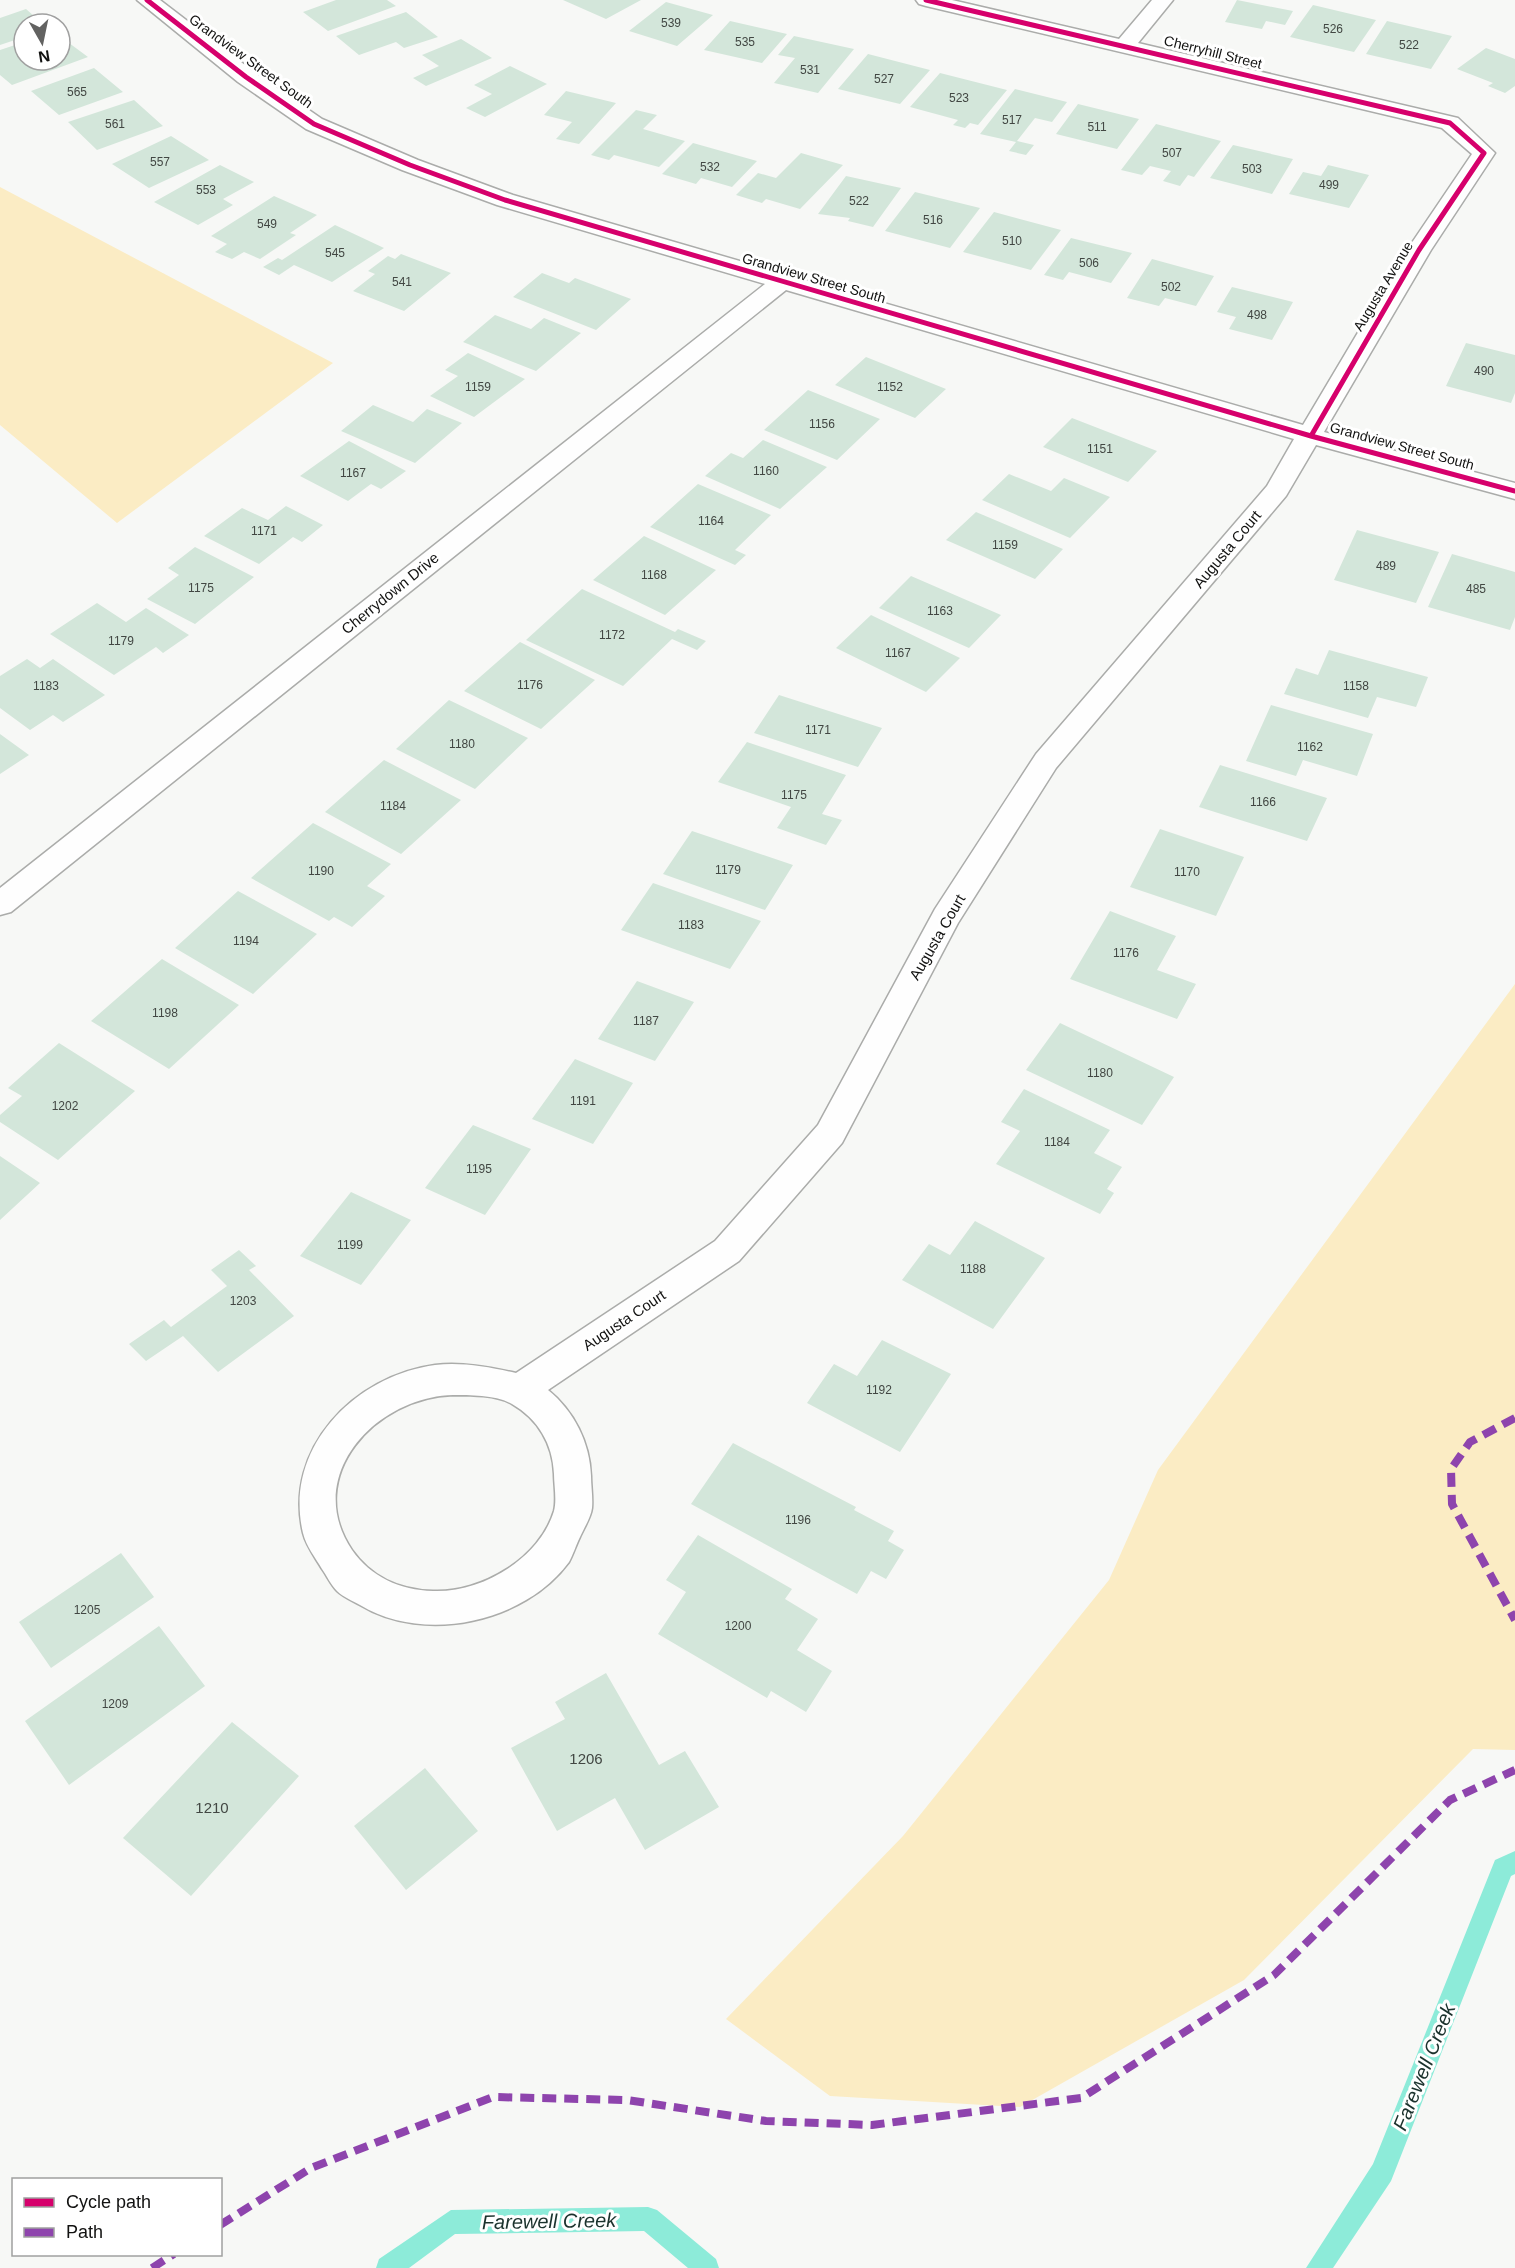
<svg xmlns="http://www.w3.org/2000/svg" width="1515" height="2268" font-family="Arial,sans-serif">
<rect width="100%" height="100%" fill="#f7f8f6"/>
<path fill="#fbecc4" d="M0 187 333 363 117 523 0 425Z
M1515 984V1750L1473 1749 1244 1980 1020 2107 830 2096 726 2019 903 1836 1109 1580 1158 1470Z"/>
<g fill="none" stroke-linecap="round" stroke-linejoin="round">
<path fill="#8debd9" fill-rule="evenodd" d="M1515 1851V1874L1511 1876 1391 2181 1333 2268H1306L1373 2164 1495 1860Z
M648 2207 657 2210 716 2259 719 2268H688L644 2231 455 2234 409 2268H376L379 2259 451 2210Z"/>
</g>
<path fill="#d3e6da" d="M336 0H387L396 6 328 31 303 12Z
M563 0H641L606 19Z
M1237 0 1293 11 1285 25 1266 21 1262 29 1225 22Z
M666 2 713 15 677 46 629 31Z
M1313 5 1376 20 1354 52 1290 37Z
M26 9 43 24H24V37L0 45V18Z
M406 12 438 37 404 48 396 42 359 55 336 36Z
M730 21 787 34 762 63 704 50Z
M1387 21 1452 36 1431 69 1366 54Z
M794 36 854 49 818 93 774 83 795 58 778 55Z
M461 39 492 58 426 86 413 78 439 66 422 55Z
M65 40 88 57 12 85 0 75V50L18 44 24 48V60H60V42Z
M1486 48 1515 59V86L1505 93 1488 86 1493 83 1457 69Z
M868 54 930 70 900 104 838 89Z
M510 66 547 84 485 117 466 108 492 94 474 85Z
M94 68 123 92 59 115 31 91Z
M940 73 1007 90 978 125 970 123 965 128 953 125 958 120 910 107Z
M1015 89 1067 102 1052 122 1035 118 1017 141 1034 145 1026 155 1009 151 1016 142 980 134Z
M566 91 616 103 579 144 556 139 572 122 544 115Z
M134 100 163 126 97 150 68 122Z
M1078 104 1139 119 1117 149 1056 134Z
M636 110 657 115 643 129 685 141 659 167 614 155 609 160 591 155Z
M1156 124 1221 141 1194 177 1188 175 1180 186 1163 181 1171 171 1150 166 1142 175 1121 170Z
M171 136 209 160 149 188 112 164Z
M693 143 757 161 732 187 701 178 696 184 662 174Z
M1233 145 1293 159 1272 194 1210 178Z
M801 153 843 165 800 209 766 199 762 203 736 195 758 173 776 178Z
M220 165 254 182 223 199 233 205 198 225 154 202Z
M1328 165 1369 175 1349 208 1289 194 1303 172 1321 176Z
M846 176 901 188 873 227 848 221 850 218 818 214Z
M915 192 980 208 950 248 885 231Z
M274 196 317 215 290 233 296 235 260 259 244 252 232 259 215 252 227 244 211 236Z
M994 212 1061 230 1031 270 963 252Z
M335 225 384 248 332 282 294 265 279 275 263 267 278 258 282 260Z
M1071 238 1132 253 1111 283 1069 272 1063 280 1044 275Z
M401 254 451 273 404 311 353 291 375 274 368 271 388 256 395 259Z
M1152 259 1214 276 1196 306 1165 298 1159 306 1127 298Z
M542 273 569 283 575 278 631 299 596 330 513 297Z
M1232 287 1293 302 1272 340 1229 329 1236 317 1217 312Z
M495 315 531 329 544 318 581 333 536 371 463 342Z
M1466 343 1515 355V393L1511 403 1446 386Z
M468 353 525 379 474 417 430 396 458 376 445 370Z
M866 357 946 389 915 418 835 385Z
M808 390 880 419 837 460 764 430Z
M373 405 413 422 427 409 462 423 415 463 341 431Z
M1072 418 1157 451 1128 482 1043 447Z
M763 440 827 467 780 509 705 476 731 453 743 458Z
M349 441 406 471 381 489 371 484 348 501 300 476Z
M1009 474 1051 491 1064 478 1110 497 1070 538 982 500Z
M698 484 771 515 735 550 746 555 735 565 650 527Z
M286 506 323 525 302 542 293 537 259 564 204 536 242 508 268 520Z
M976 512 1063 549 1035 579 946 540Z
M1357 530 1439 552 1416 603 1334 580Z
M644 536 716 570 665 615 593 580Z
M195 547 254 577 195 624 147 599 179 575 168 568Z
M1452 554 1515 572V617L1510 630 1428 607Z
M911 576 1001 615 969 648 879 608Z
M582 589 675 632 678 629 706 641 697 650 672 639 623 686 526 640Z
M97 603 126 622 146 608 189 635 163 653 156 647 114 675 50 634Z
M871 615 960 658 926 692 836 648Z
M520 642 595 680 541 729 464 691Z
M1329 650 1428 677 1416 707 1377 697 1368 718 1284 694 1296 668 1318 675Z
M27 659 40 668 53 659 105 695 63 722 53 715 30 730 0 708V676Z
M779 695 882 728 858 767 754 733Z
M449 700 528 738 475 789 396 749Z
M1271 705 1373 734 1357 776 1303 760 1296 776 1246 761Z
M0 734 29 755 0 774Z
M747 742 846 775 822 814 842 820 826 845 777 828 791 807 718 782Z
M384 760 461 800 401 854 325 812Z
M1220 765 1327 798 1307 841 1199 807Z
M313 823 391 864 367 886 385 896 352 927 334 917 329 921 251 878Z
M1160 829 1244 857 1216 916 1130 887Z
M692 831 793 865 765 910 663 874Z
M653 883 761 921 730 969 621 930Z
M238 891 317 934 253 994 175 948Z
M1110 911 1176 936 1157 970 1196 984 1177 1019 1070 979Z
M162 959 239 1005 169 1069 91 1021Z
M637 981 694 1002 655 1061 598 1039Z
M1060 1023 1174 1077 1142 1125 1026 1070Z
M59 1043 135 1091 58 1160 0 1122V1115L22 1096 8 1088Z
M575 1059 633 1083 593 1144 532 1119Z
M1024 1089 1110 1130 1094 1153 1122 1167 1107 1189 1114 1193 1100 1214 996 1164 1020 1131 1001 1122Z
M473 1125 531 1149 485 1215 425 1188Z
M0 1156 40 1183 0 1220Z
M351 1192 411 1220 361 1285 300 1256Z
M975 1221 1045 1258 993 1329 902 1280 929 1244 950 1255Z
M239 1250 256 1266 249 1270 294 1316 218 1372 183 1336 146 1361 129 1344 164 1320 171 1327 227 1286 211 1270Z
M882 1340 951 1374 900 1452 807 1403 834 1364 857 1376Z
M733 1443 856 1507 854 1510 894 1531 888 1541 904 1550 886 1579 871 1571 857 1594 691 1504Z
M698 1535 792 1589 785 1599 818 1619 797 1650 832 1671 806 1712 771 1691 767 1698 658 1634 686 1592 666 1580Z
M121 1553 154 1597 51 1668 19 1622Z
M159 1626 205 1686 69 1785 25 1721Z
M606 1673 659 1765 685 1751 719 1807 645 1850 615 1798 557 1831 511 1748 565 1719 555 1702Z
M232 1722 299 1776 191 1896 123 1838Z
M425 1768 478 1831 406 1890 354 1826Z"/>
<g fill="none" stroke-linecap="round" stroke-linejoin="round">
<g stroke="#abacaa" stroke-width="3">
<path id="minor" d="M137 0H160L254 72 322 119 418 160 513 195 1303 425 1407 250 1472 154 1442 128 926 6 919 4 916 0H952L1119 39 1152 0H1173L1138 43 1458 118 1495 153 1431 250 1324 432 1515 483V499L1316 445 1286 496 1056 768 958 923 842 1143 739 1261 548 1390C574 1411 590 1443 591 1476 591 1486 593 1498 592 1508 591 1517 584 1528 580 1537 576 1545 573 1555 569 1562 524 1623 424 1644 360 1605 353 1601 343 1597 337 1591 331 1585 327 1576 322 1569 315 1557 306 1546 303 1533 283 1449 354 1376 435 1365 462 1362 489 1367 516 1373L715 1241 818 1125 935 909 1036 754 1267 486 1294 439 786 290 11 912 0 915V888L765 284 497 205 402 170 306 129 238 82ZM453 1395C470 1395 497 1395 512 1404 538 1419 553 1444 554 1474 554 1485 557 1500 554 1511 540 1558 482 1593 433 1591 400 1590 371 1577 352 1550 302 1476 376 1397 453 1395Z"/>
</g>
<use href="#minor" fill="#fefefe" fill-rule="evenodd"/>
<path stroke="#8e44ad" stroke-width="8" stroke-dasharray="14 8" stroke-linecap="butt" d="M1515 1418 1470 1442 1451 1469 1452 1504 1515 1620
M220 2225 311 2168 493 2097 627 2100 766 2121 872 2125 1081 2098 1274 1975 1450 1800 1515 1770
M152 2268 174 2254"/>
<g stroke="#fff" stroke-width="8">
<path id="cycleway" d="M147 0 246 77 314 124 410 165 505 200 1311 436 1515 491
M926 0 1450 123 1484 153 1419 250 1311 436"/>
</g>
<use href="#cycleway" stroke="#d6006c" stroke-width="5"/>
</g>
<g text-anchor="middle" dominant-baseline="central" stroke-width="6" stroke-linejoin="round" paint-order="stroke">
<g font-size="12" fill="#424743">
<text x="671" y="23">539</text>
<text x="1333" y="29">526</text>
<text x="745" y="42">535</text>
<text x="1409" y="45">522</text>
<text x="810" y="70">531</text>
<text x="884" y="79">527</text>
<text x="77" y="92">565</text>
<text x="959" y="98">523</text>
<text x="1012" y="120">517</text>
<text x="115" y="124">561</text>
<text x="1097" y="127">511</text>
<text x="1172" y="153">507</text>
<text x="160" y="162">557</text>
<text x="710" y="167">532</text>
<text x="1252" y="169">503</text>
<text x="1329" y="185">499</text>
<text x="206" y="190">553</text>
<text x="859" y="201">522</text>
<text x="933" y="220">516</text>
<text x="267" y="224">549</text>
<text x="1012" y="241">510</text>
<text x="335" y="253">545</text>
<text x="1089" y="263">506</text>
<text x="402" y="282">541</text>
<text x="1171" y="287">502</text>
<text x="1257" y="315">498</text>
<text x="1484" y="371">490</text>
<text x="478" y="387">1159</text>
<text x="890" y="387">1152</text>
<text x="822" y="424">1156</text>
<text x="1100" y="449">1151</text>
<text x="766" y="471">1160</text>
<text x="353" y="473">1167</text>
<text x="711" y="521">1164</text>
<text x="264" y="531">1171</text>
<text x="1005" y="545">1159</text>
<text x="1386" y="566">489</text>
<text x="654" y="575">1168</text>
<text x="201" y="588">1175</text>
<text x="1476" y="589">485</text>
<text x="940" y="611">1163</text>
<text x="612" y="635">1172</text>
<text x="121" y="641">1179</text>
<text x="898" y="653">1167</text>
<text x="530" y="685">1176</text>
<text x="46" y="686">1183</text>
<text x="1356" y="686">1158</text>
<text x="818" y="730">1171</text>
<text x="462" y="744">1180</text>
<text x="1310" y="747">1162</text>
<text x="794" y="795">1175</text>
<text x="1263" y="802">1166</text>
<text x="393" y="806">1184</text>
<text x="728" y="870">1179</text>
<text x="321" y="871">1190</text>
<text x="1187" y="872">1170</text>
<text x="691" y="925">1183</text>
<text x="246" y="941">1194</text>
<text x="1126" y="953">1176</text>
<text x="165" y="1013">1198</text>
<text x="646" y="1021">1187</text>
<text x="1100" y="1073">1180</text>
<text x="583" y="1101">1191</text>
<text x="65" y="1106">1202</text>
<text x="1057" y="1142">1184</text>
<text x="479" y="1169">1195</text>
<text x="350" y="1245">1199</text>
<text x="973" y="1269">1188</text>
<text x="243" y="1301">1203</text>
<text x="879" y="1390">1192</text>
<text x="798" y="1520">1196</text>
<text x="87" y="1610">1205</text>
<text x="738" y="1626">1200</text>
<text x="115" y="1704">1209</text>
</g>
<g font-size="14" fill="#121211" stroke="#fff">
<text transform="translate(1213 52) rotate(14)">Cherryhill Street</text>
<text transform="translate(251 61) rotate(36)">Grandview Street South</text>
<text transform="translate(814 278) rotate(16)">Grandview Street South</text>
<text transform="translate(1383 286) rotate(-59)">Augusta Avenue</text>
<text transform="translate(1402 446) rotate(15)">Grandview Street South</text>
</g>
<g font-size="15" fill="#121211" stroke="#fff">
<text transform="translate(1227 549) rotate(-50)">Augusta Court</text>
<text transform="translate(390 593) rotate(-39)">Cherrydown Drive</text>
<text transform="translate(937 937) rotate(-60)">Augusta Court</text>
<text transform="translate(624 1320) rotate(-34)">Augusta Court</text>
</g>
<g font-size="15" fill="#424743">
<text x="586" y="1758">1206</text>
<text x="212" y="1807">1210</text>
</g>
<g font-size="20" font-style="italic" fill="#1b322d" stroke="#fff">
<text transform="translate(1424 2067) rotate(-68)">Farewell Creek</text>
<text transform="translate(549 2221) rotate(-1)">Farewell Creek</text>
</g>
</g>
<rect x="12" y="2178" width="210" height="78" fill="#ffffff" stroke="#a0a0a0" stroke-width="1.5"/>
<rect x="24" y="2198" width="30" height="9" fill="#d6006c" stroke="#a0a0a0" stroke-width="1.5"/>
<text x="66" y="2208" font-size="18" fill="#121211">Cycle path</text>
<rect x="24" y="2228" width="30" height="9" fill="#8e44ad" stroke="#a0a0a0" stroke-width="1.5"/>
<text x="66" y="2238" font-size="18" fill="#121211">Path</text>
<g transform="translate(42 42) rotate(171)"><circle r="28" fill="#ffffff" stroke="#a0a0a0" stroke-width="1.5"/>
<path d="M0-4.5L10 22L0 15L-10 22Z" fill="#626261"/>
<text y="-9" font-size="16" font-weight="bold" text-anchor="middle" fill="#121211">N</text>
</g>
</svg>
